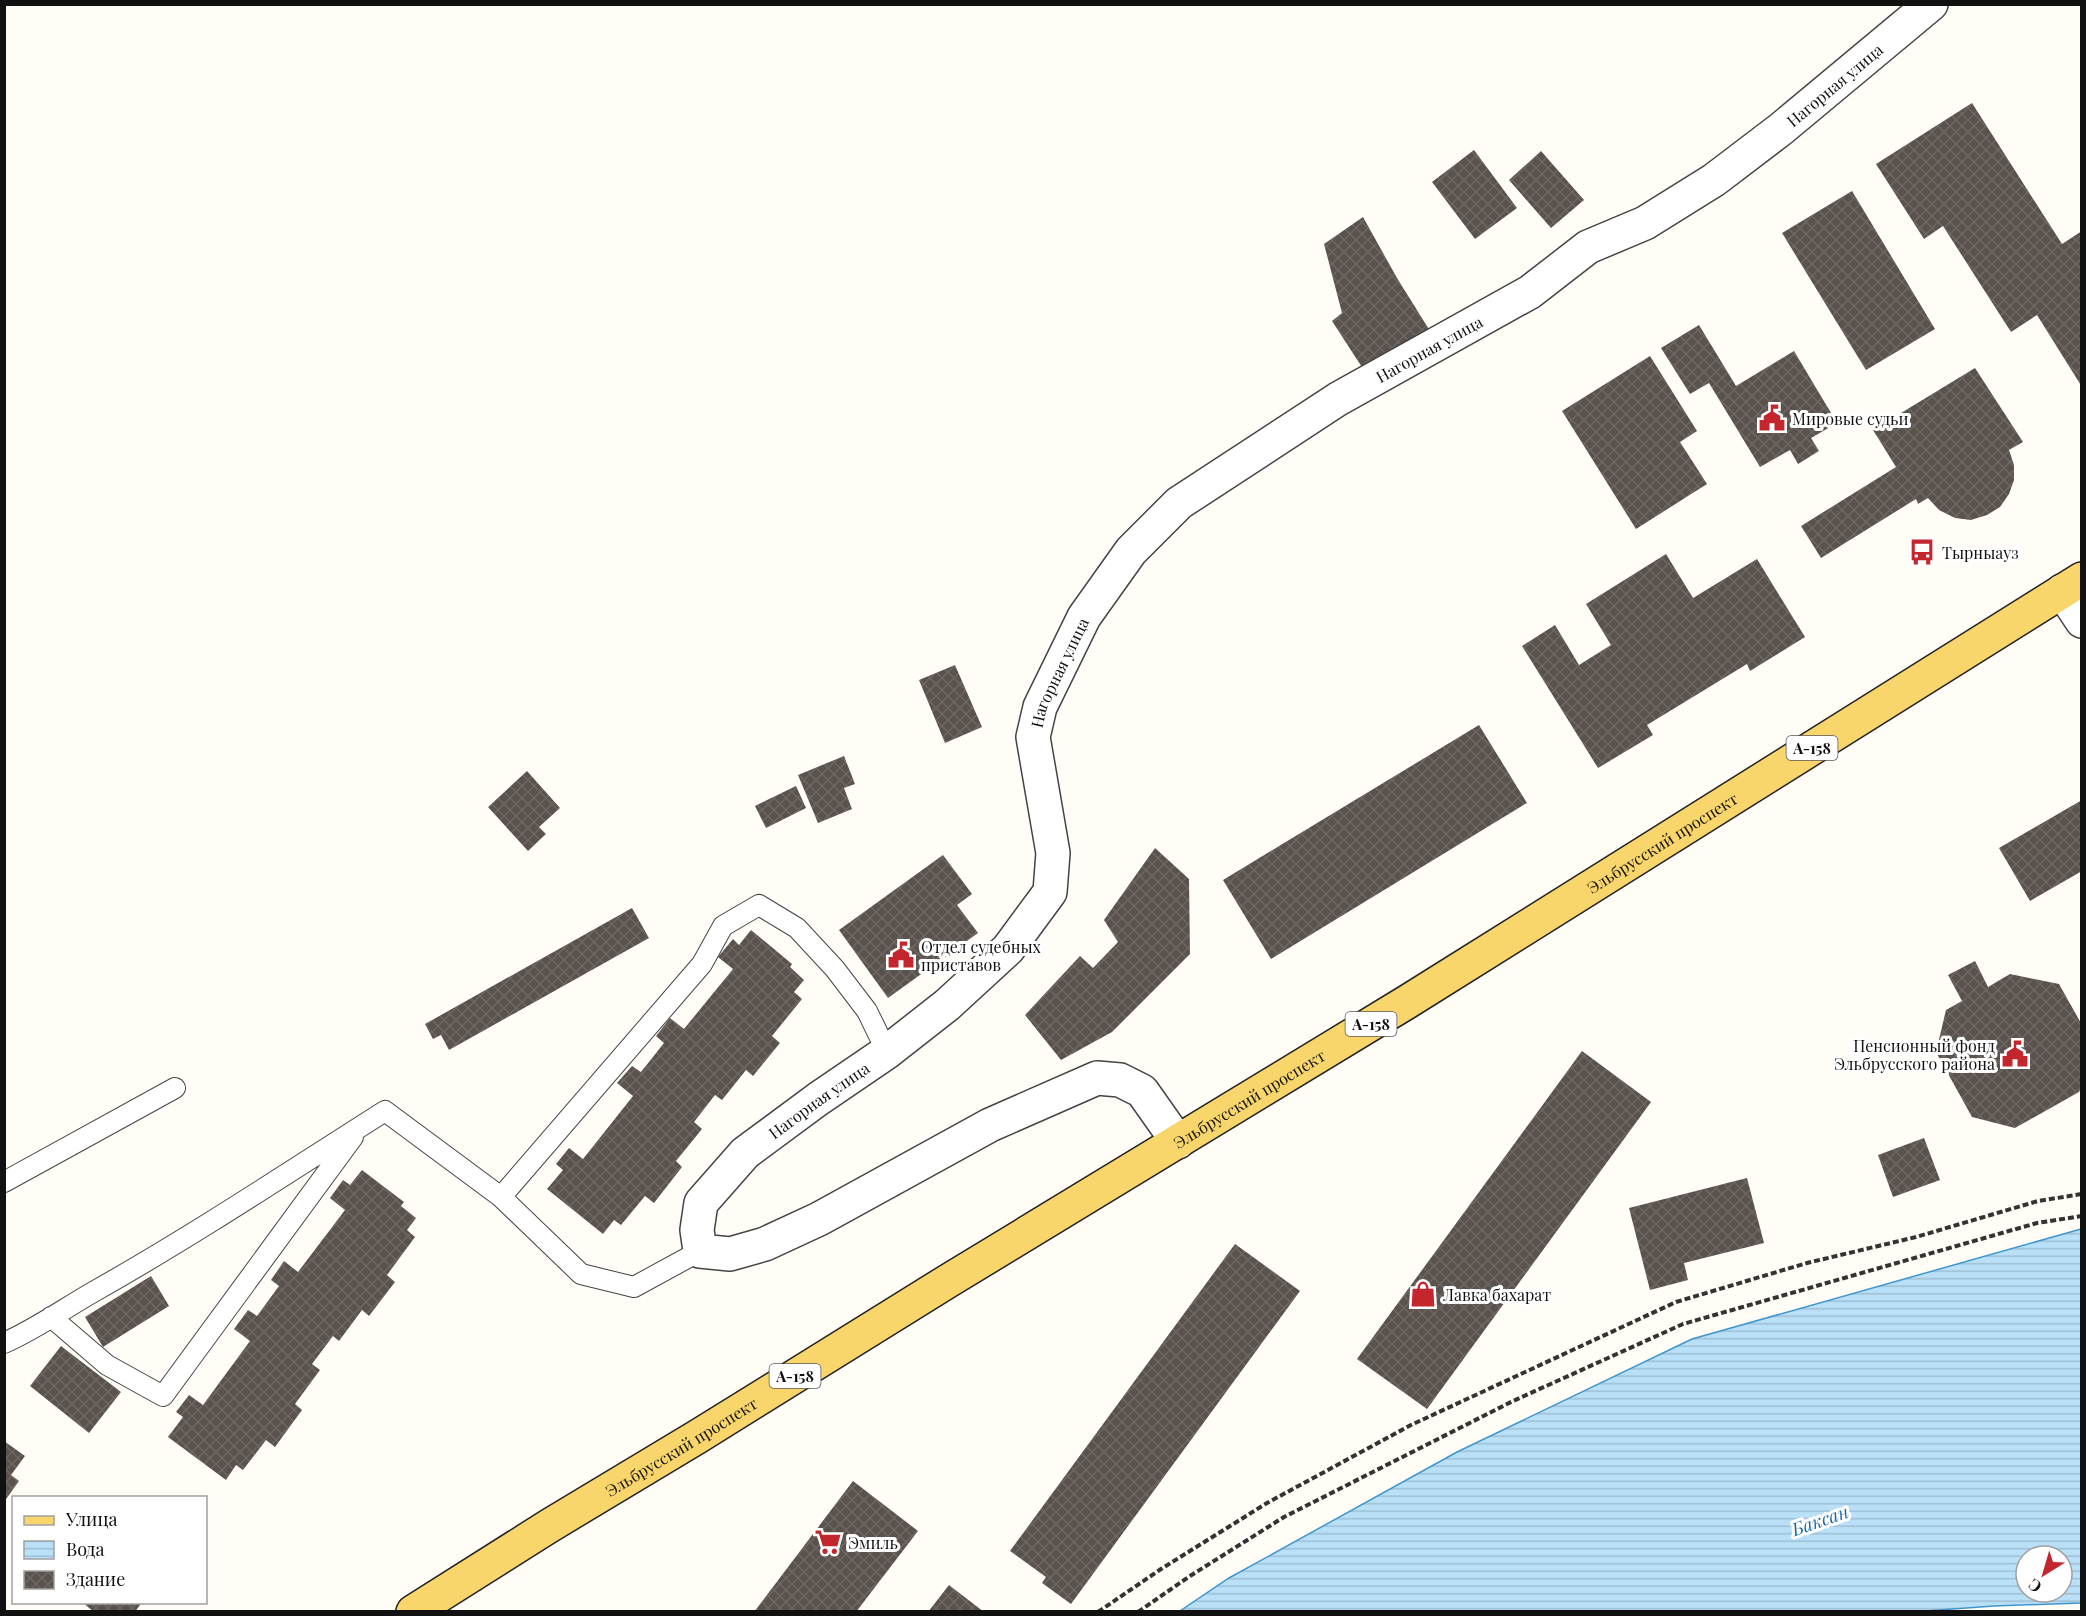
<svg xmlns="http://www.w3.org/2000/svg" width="2086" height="1616" font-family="'Playfair Display',serif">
<defs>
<pattern id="water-rules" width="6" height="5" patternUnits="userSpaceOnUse" patternTransform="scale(1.5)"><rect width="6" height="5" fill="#b9e0f7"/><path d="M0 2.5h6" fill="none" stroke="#9ebfd3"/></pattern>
<pattern id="building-cross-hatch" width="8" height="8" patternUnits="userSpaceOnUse" patternTransform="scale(1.5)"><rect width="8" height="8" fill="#5a524d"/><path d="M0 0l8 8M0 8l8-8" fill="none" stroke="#6d6662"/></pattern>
</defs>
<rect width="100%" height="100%" fill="#fffdf5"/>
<path fill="url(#water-rules)" stroke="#3f96cf" stroke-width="1.5" fill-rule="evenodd" d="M2081 1229V1603L1994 1606 1911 1612 1180 1611 1229 1578 1457 1452 1692 1339ZM2026 1556H2062V1592H2026Z"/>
<path fill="url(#building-cross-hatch)" d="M1972 103 2062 244 2082 231V387L2037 315 2011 332 1943 226 1924 239 1876 164Z
M1474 150 1517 208 1475 239 1432 182Z
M1541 151 1584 200 1551 228 1509 180Z
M1852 191 1935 329 1866 370 1782 233Z
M1363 217 1397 278 1435 339 1367 375 1332 321 1342 313 1324 244Z
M1699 325 1736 386 1794 351 1837 423 1811 438 1819 451 1798 464 1790 450 1760 467 1709 383 1690 394 1661 348Z
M1650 356 1697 431 1680 442 1707 484 1636 529 1562 411Z
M1975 368 2023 442 2009 450 2014 465V480L2009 494 2000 507 1987 515 1971 520 1955 518 1939 510 1928 498 1918 504 1916 499 1821 558 1801 526 1896 467 1873 430Z
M1666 554 1693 598 1757 559 1805 637 1750 671 1747 664 1647 725 1653 735 1598 768 1522 646 1555 625 1579 665 1611 645 1586 604Z
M955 665 982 727 945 743 919 680Z
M1479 725 1527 803 1271 959 1223 880Z
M844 756 855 784 844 788 852 809 818 823 798 775Z
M527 771 560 808 539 827 546 834 528 851 488 807Z
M796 786 806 808 766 828 755 806Z
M2082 800V871L2030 901 1999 848Z
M1155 848 1189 879 1190 954 1112 1032 1061 1060 1025 1015 1080 956 1093 968 1118 942 1104 920Z
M943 855 972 894 957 905 978 933 888 998 839 930Z
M632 908 649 938 449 1050 441 1035 433 1039 425 1024Z
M751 930 792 964 790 967 804 980 794 992 802 999 772 1036 780 1043 753 1076 746 1070 722 1100 715 1095 694 1122 702 1129 676 1161 682 1167 654 1203 645 1196 621 1225 614 1220 603 1234 547 1189 563 1170 556 1164 569 1148 583 1159 633 1096 617 1083 632 1066 641 1072 664 1043 656 1036 670 1018 684 1029 733 969 718 957 733 939 739 945Z
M1975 961 1988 987 2010 974 2059 984 2082 1025V1085L2079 1092 2015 1128 1972 1117 1936 1052 1946 1010 1962 1001 1948 975Z
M1582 1051 1651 1102 1427 1409 1357 1359Z
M1924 1138 1940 1180 1893 1197 1878 1155Z
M362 1170 404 1202 401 1206 416 1218 407 1230 415 1237 387 1275 395 1282 369 1316 362 1310 339 1341 333 1336 312 1364 320 1370 295 1404 302 1410 275 1447 266 1440 243 1470 236 1465 226 1480 168 1437 183 1417 176 1412 189 1395 203 1405 250 1341 234 1329 248 1310 257 1316 279 1286 271 1280 284 1261 298 1272 345 1210 330 1198 343 1180 350 1185Z
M1747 1178 1764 1243 1684 1263 1688 1280 1650 1290 1629 1208Z
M1235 1244 1300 1291 1071 1604 1042 1583 1046 1577 1010 1551Z
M151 1276 169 1306 103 1347 85 1317Z
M61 1346 121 1392 89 1433 30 1386Z
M4 1441 25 1456 11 1475 19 1481 4 1502Z
M853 1481 918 1531 856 1612H754Z
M949 1585 984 1612H928Z
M82 1602H142L135 1612H94Z"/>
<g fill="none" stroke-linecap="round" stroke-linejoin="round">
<g stroke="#444" stroke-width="22">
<path id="lane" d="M4 1182 175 1088
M501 1197 702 964 723 926 759 905 797 928 835 969 867 1011 887 1052
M51 1317 107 1365 163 1396 353 1137
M4 1343C36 1329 65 1308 95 1291 194 1235 289 1172 385 1111L501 1197 581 1274 634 1287 700 1251"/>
</g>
<g stroke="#444" stroke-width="36">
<g id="street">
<path d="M2062 591 2082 621"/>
<path id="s1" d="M1178 1142 1142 1091 1120 1080 1097 1078 990 1125 819 1219 765 1244 730 1254 700 1251 697 1230 701 1203 745 1153 818 1099 887 1052 947 1005 1008 949 1050 892 1053 853 1033 737 1040 707 1084 617 1131 551 1179 503 1338 399 1530 292 1588 247 1645 223 1714 180 1781 129 1931 4"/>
</g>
</g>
<g stroke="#222" stroke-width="36">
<g id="primary">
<path id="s2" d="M413 1612 549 1526 697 1437 948 1281 1407 1002 2082 579"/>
</g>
</g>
<path stroke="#333" stroke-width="4" stroke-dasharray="6 3" stroke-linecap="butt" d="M1098 1612 1161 1569 1267 1503 1411 1425 1676 1302 1807 1263 1916 1237 2038 1201 2082 1194
M1138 1612 1190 1576 1284 1517 1513 1401 1683 1324 2037 1223 2082 1216"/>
<use href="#lane" stroke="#fff" stroke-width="20"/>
<use href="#street" stroke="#fff" stroke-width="33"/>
<use href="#primary" stroke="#f9d66b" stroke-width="33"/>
</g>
<defs>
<g id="civic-bare" transform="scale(2.07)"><path d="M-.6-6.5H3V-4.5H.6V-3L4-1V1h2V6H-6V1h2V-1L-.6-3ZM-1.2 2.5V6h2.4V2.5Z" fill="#c4262e" stroke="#fff" stroke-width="2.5" paint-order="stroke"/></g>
<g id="bus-bare" transform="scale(2.07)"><path d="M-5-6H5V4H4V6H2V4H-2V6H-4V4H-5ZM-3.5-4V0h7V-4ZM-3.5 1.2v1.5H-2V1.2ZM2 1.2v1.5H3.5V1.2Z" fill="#c4262e" stroke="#fff" stroke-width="2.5" paint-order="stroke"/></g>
<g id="shop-bare" transform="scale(2.07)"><path d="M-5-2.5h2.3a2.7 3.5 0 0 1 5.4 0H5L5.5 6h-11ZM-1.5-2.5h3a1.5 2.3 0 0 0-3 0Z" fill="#c4262e" stroke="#fff" stroke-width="2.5" paint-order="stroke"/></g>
<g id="supermarket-bare" transform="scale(2.07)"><path d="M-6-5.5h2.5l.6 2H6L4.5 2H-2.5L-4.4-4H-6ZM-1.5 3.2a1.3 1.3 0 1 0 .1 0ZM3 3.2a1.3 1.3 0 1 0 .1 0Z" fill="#c4262e" stroke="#fff" stroke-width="2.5" paint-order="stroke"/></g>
</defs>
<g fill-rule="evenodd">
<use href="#civic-bare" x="1772" y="418"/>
<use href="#bus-bare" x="1922" y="552"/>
<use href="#civic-bare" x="901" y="955"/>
<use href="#civic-bare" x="2015" y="1054"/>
<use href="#shop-bare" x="1423" y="1294"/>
<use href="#supermarket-bare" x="828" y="1542"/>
</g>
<g text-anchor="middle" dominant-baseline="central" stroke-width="6" stroke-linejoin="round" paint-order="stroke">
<g fill="#fff" stroke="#585858" stroke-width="1.5">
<rect x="1786.5" y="736" width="51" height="24" rx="4.5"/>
<rect x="1345.5" y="1012" width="51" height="24" rx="4.5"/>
<rect x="769.5" y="1364" width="51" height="24" rx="4.5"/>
</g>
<g font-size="15" font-weight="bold" fill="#111">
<text x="1812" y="748">А-158</text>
<text x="1371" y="1024">А-158</text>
<text x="795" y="1376">А-158</text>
</g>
<g font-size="16" fill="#111" stroke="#fff">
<text stroke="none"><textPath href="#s1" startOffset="2284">Нагорная улица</textPath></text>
<text stroke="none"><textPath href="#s1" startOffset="1798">Нагорная улица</textPath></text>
<text stroke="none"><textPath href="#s1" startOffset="1294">Нагорная улица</textPath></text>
<text stroke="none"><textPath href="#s2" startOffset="1467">Эльбрусский проспект</textPath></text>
<text stroke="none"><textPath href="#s2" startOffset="981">Эльбрусский проспект</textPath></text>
<text stroke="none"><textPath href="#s1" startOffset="754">Нагорная улица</textPath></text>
<text stroke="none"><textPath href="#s2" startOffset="315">Эльбрусский проспект</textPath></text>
</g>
<g font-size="16" fill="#111" stroke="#fff" text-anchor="start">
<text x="1792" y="418">Мировые судьи</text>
<text x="1942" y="552">Тырныауз</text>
<text x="921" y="946">Отдел судебных<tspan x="921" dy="18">приставов</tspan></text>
<text x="1995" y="1045" text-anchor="end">Пенсионный фонд<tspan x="1995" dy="18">Эльбрусского района</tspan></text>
<text x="1443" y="1294">Лавка бахарат</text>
<text x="848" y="1542">Эмиль</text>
</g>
<g font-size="18" font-style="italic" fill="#1768a6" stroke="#fff">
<text transform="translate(1820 1520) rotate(-19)">Баксан</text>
</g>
</g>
<rect width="2086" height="1616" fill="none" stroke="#111111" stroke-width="12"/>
<rect x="12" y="1496" width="195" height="108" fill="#ffffff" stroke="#a0a0a0" stroke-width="1.5"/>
<rect x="24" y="1516" width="30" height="9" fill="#f9d66b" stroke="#a0a0a0" stroke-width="1.5"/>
<text x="66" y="1526" font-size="18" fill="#111111">Улица</text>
<rect x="24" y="1541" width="30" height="18" fill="url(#water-rules)" stroke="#a0a0a0" stroke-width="1.5"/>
<text x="66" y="1556" font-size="18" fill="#111111">Вода</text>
<rect x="24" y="1571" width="30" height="18" fill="url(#building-cross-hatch)" stroke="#a0a0a0" stroke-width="1.5"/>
<text x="66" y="1586" font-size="18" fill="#111111">Здание</text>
<g transform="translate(2044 1574) rotate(217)"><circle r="28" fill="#ffffff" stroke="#a0a0a0" stroke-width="1.5"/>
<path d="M0-4.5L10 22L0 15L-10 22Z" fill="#c4262e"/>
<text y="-9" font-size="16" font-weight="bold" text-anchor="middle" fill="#111111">С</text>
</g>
</svg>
